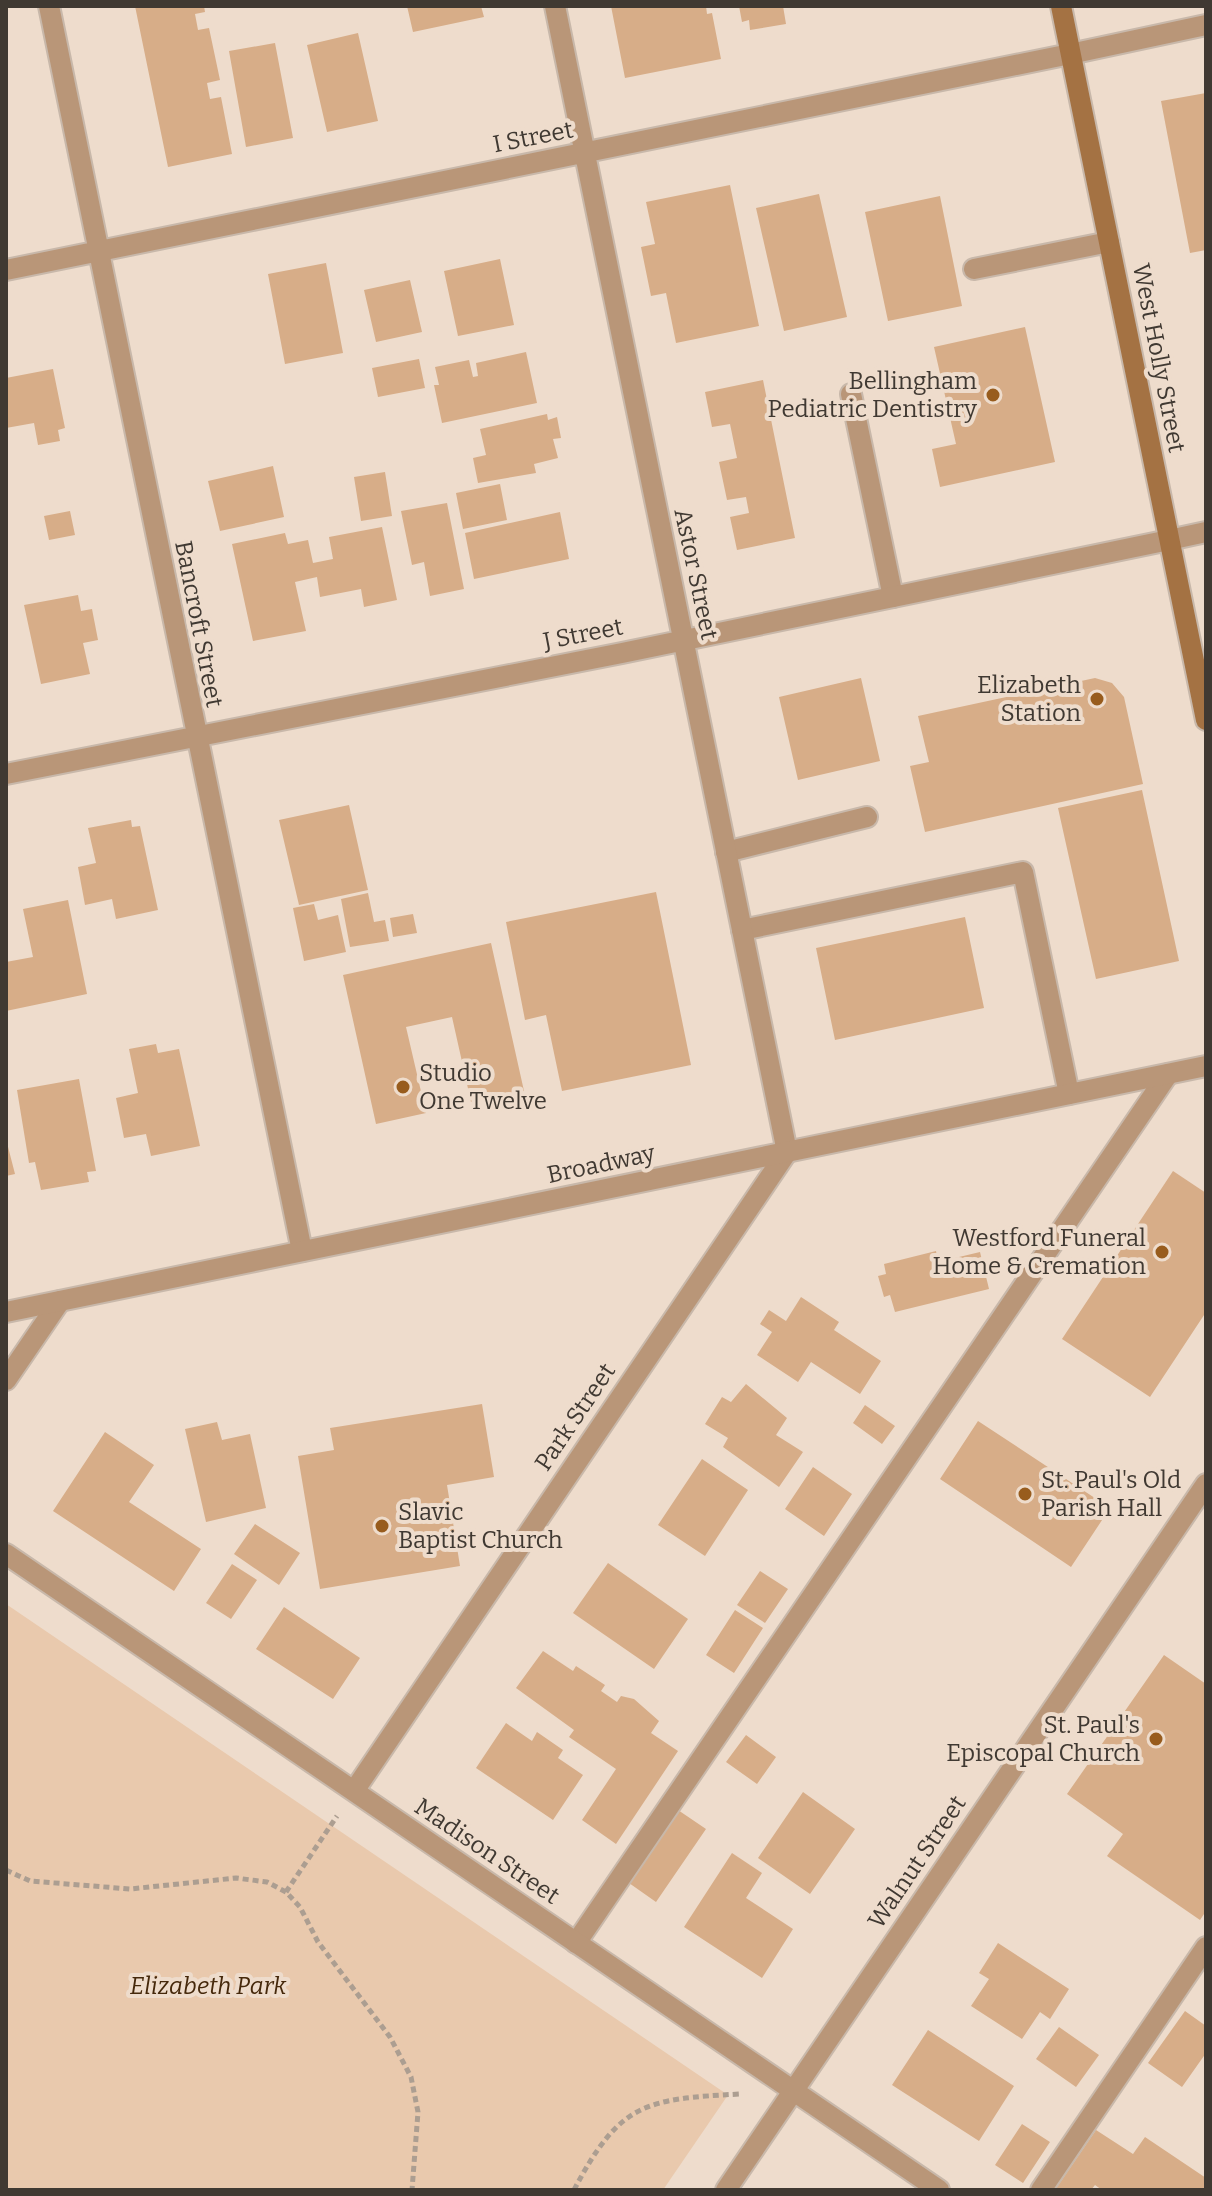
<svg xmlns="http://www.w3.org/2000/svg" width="1212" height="2196" font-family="Bitter,serif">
<rect width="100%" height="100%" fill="#eedccc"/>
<path fill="#e9c9ad" d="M6 1604 728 2095 663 2190H6Z"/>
<path fill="#d7ad88" d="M135 6H204L205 12 195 14 198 30 209 28 220 80 207 83 210 99 221 97 232 154 168 167Z
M407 6H481L484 17 413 32Z
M611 6H706L707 14 712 13 721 59 625 78Z
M739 6H783L786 24 750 30 749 20 742 22Z
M358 33 378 121 327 132 307 45Z
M275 43 293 138 246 147 229 51Z
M1206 93V250L1190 253 1161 101Z
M730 185 759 326 676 343 666 293 651 296 641 247 655 244 646 202Z
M819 194 847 317 784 331 756 208Z
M940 196 962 306 888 321 865 212Z
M500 259 514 325 458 336 444 271Z
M326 263 343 353 285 364 268 274Z
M410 280 422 332 376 342 364 290Z
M1025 327 1055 462 940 487 932 449 956 444 934 347Z
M526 352 537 403 442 423 434 385H439L435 367 469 360 473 377 478 376 476 363Z
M419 359 425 388 378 397 372 368Z
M53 369 65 428 58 430 60 441 38 445 34 423 6 428V378Z
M763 380 795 538 737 550 730 517 749 513 746 497 727 500 719 462 737 458 730 424 712 427 705 392Z
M547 414 548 420 557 417 561 438 553 439 558 458 534 464 536 473 478 483 473 458 486 455 480 429Z
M273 466 284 517 220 531 208 481Z
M385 472 392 516 361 521 354 477Z
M500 484 507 520 463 529 456 493Z
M447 503 464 589 430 596 424 562 412 565 401 511Z
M70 511 75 535 49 540 44 516Z
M560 512 569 559 474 579 465 533Z
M382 527 397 600 364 607 361 589 320 597 317 577 295 582 306 631 253 641 232 544 285 533 288 544 308 540 313 563 333 559 329 537Z
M78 595 81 611 92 609 98 640 83 643 90 674 41 684 24 605Z
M861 678 880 761 798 780 779 697Z
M1095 678 1112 683 1124 697 1143 784 925 832 910 766 929 762 918 716Z
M1142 790 1179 961 1096 979 1058 808Z
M349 805 368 890 299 905 279 820Z
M131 820 132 827 140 826 158 910 116 919 112 899 85 905 78 867 96 863 88 828Z
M656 892 691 1065 562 1091 546 1015 525 1020 506 922Z
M368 893 374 922 385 920 389 941 350 947 341 899Z
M68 900 87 994 6 1011V962L33 957 23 909Z
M314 904 318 920 338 915 346 952 304 961 293 908Z
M413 914 417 933 393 937 390 918Z
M965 917 984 1008 835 1040 816 948Z
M491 943 524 1091 471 1102 452 1017 406 1027 426 1113 376 1124 343 975Z
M156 1044 158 1053 179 1049 200 1146 151 1156 146 1134 124 1138 116 1098 138 1093 129 1049Z
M79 1079 96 1171 87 1172 89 1182 41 1190 35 1162 29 1163 17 1090Z
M6 1139 15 1174 6 1176Z
M1173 1171 1206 1193V1312L1150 1397 1062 1339Z
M936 1251 938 1262 980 1252 989 1289 895 1312 890 1295 884 1297 878 1276 886 1274 884 1264Z
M801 1297 839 1322 834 1330 881 1361 860 1394 811 1362 798 1382 757 1355 772 1332 760 1324 769 1310 786 1321Z
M746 1384 787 1418 776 1435 803 1452 779 1487 723 1447 728 1438 705 1424 722 1397 731 1402Z
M482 1404 494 1477 447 1485 460 1566 320 1589 298 1456 334 1450 330 1428Z
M865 1405 895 1426 882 1444 853 1423Z
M978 1421 1110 1508 1071 1567 940 1479Z
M217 1422 222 1440 250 1434 266 1508 206 1522 185 1429Z
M105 1432 154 1465 129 1502 201 1549 174 1591 53 1511Z
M702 1459 748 1490 705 1556 658 1525Z
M813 1467 852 1494 824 1536 785 1509Z
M255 1524 300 1553 279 1585 234 1554Z
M608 1563 688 1619 654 1669 573 1613Z
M232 1564 257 1580 231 1619 206 1603Z
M760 1571 788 1589 765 1623 737 1605Z
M284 1607 360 1658 333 1699 256 1649Z
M735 1610 763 1628 734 1673 706 1655Z
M543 1651 573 1671 576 1666 605 1685 601 1691 617 1702 621 1696 634 1699 659 1721 651 1733 678 1751 616 1844 582 1820 616 1769 569 1737 574 1730 516 1688Z
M1164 1655 1206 1684V1911L1200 1920 1107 1856 1123 1834 1067 1794Z
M506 1723 532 1741 537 1732 563 1750 558 1758 583 1775 553 1820 476 1768Z
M746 1735 776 1757 757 1784 726 1762Z
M803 1792 855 1829 810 1894 758 1858Z
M678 1810 706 1829 656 1902 629 1883Z
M732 1853 762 1873 746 1898 793 1929 762 1978 684 1927Z
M998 1943 1069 1989 1050 2019 1040 2012 1022 2039 971 2006 989 1979 979 1973Z
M1185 2011 1206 2026V2053L1182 2087 1148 2063Z
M1059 2027 1099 2055 1076 2087 1036 2059Z
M928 2030 1014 2086 979 2141 892 2085Z
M1022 2124 1050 2142 1023 2183 995 2165Z
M1096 2130 1133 2154 1145 2137 1206 2178V2190H1102L1095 2185 1091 2190H1055Z"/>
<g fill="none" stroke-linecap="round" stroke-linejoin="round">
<g stroke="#c8b8aa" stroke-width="24">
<path id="service" d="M1070 54 1206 25
M974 269 1109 242
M851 394 893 597
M1169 540 1206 532
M726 852 867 817
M742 930 1023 872 1069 1094
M576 1943 1168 1074
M1041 2190 1206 1947"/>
</g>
<g stroke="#c8b8aa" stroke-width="24">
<path id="minor" d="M49 6 302 1251
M6 270 1070 54
M6 774 622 653 1169 540
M6 1380 60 1301
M6 1554 939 2190
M354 1791 787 1152 555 6
M726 2190 1206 1484"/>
</g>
<g stroke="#c8b8aa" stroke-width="24">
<path id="tertiary" d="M6 1312 1206 1066"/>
</g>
<g stroke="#c8b8aa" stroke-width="24">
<path id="secondary" d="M1061 6 1206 720"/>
</g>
<path stroke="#ac9e91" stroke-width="5" stroke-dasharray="6 4" stroke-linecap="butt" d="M6 1870 30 1881 130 1889 236 1878 267 1882 286 1892 300 1907 318 1942 390 2037 411 2077 418 2112 412 2190
M286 1892 337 1816
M574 2190C620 2102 646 2099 740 2094"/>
<use href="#service" stroke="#b99678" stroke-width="20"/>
<use href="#minor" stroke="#b99678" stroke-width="20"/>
<use href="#tertiary" stroke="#b99678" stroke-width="20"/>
<use href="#secondary" stroke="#a47243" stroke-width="20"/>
</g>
<g fill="#985c1d" stroke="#eedccc" stroke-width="3">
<circle cx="993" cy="395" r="8"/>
<circle cx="1097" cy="699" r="8"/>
<circle cx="403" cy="1087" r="8"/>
<circle cx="1162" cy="1252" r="8"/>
<circle cx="1025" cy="1494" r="8"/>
<circle cx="382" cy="1526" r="8"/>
<circle cx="1156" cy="1739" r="8"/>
</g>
<g text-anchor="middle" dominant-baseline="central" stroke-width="8" stroke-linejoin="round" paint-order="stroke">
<g font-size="24" fill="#403932" stroke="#eedccc">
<text transform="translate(533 137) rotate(-11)">I Street</text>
<text transform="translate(1159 358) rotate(79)">West Holly Street</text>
<text transform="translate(696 574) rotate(78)">Astor Street</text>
<text transform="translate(199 624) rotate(79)">Bancroft Street</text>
<text transform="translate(583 634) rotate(-11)">J Street</text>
<text transform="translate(601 1164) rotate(-12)">Broadway</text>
<text transform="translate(575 1417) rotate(-56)">Park Street</text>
<text transform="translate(487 1851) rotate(34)">Madison Street</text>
<text transform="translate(917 1862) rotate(-56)">Walnut Street</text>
</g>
<g font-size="24" fill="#403932" stroke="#eedccc" text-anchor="end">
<text x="977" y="381">Bellingham<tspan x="977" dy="28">Pediatric Dentistry</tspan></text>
<text x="1081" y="685">Elizabeth<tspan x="1081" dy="28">Station</tspan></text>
<text x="419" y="1073" text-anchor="start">Studio<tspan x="419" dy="28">One Twelve</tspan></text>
<text x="1146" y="1238">Westford Funeral<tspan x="1146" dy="28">Home &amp; Cremation</tspan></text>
<text x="1041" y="1480" text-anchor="start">St. Paul's Old<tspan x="1041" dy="28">Parish Hall</tspan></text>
<text x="398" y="1512" text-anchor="start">Slavic<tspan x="398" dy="28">Baptist Church</tspan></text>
<text x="1140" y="1725">St. Paul's<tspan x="1140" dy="28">Episcopal Church</tspan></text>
</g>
<g font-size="24" font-style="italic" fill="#45280b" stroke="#eedccc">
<text x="208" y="1986">Elizabeth Park</text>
</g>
</g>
<rect width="1212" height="2196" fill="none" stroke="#403932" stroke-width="16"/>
</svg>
